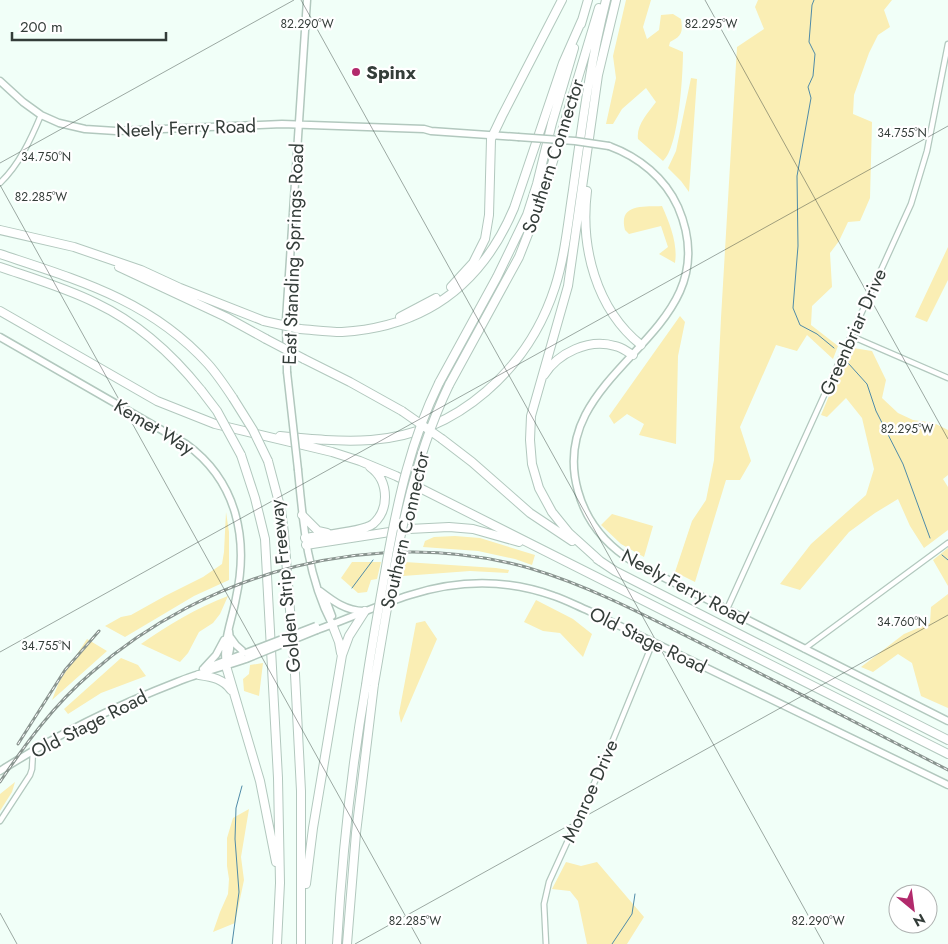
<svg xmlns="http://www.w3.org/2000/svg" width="948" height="944" font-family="Jost,sans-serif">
<rect width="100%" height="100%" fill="#f1fff8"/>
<path fill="#faeeb4" d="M626 0H651L643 27 647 39 659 30 661 15 673 14 681 19C683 32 682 36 670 42L669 46 683 52C683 73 679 148 663 161L638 139C636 125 648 113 656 102L646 88 622 109 613 124H606L616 78 613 56Z
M758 0H892L884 10 890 27 878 35 869 53 854 95 853 114 872 122 870 198 860 221 848 222 839 241 830 253 832 287 812 306 811 325 838 346 833 359 807 335 797 351 776 345 740 427 751 461 740 480H726L695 582 675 572 692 521 706 500 714 460 721 318 737 47 764 29 755 7Z
M691 78 697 79 689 192 681 181 668 168 676 151Z
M662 206C670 224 678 244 675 263L659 254 668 247 661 226 629 234 625 230C618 203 644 207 662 206Z
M948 247V280L927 322 915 317Z
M680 316 685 322 678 356 676 444 639 435 644 424 627 414 614 424 609 416Z
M853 348 872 351 886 380 882 398 898 413 913 420 934 423 948 430V475L943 479 948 487V530L924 548 910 526 898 499 875 513 849 532 800 590 780 584 811 544 866 495 874 469 862 418 846 398 827 417 821 415 839 372Z
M226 512 229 532V580L194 596 125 637 105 626 121 617 131 615 165 596 203 577 222 564 224 552Z
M612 514 653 526 644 557 621 544 601 525Z
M455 536 480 538 535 555 532 565 515 559 478 551 423 547 425 541 434 537Z
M948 548V586L933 560Z
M352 562H381L377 579 371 580 367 592 358 593 341 578Z
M405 562 496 568 509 570 508 573 470 571 403 576Z
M948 594V708L921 696 912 663 898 654 873 672 861 667 904 634 930 623 931 607Z
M228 596 220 614 213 623 199 632 188 653 180 662 141 644C168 625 196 608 228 596Z
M536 600 573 619 592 634 583 657 560 633 543 631 524 622Z
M425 621 437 639 401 723 399 713 416 623Z
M87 639 107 651 52 700 59 682Z
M121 658 138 665 146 676 101 693 68 714 64 709Z
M263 663 259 696 244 691 243 679 249 674 250 665Z
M15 782 12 792 0 811V794Z
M249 809 241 857 244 880 235 923 213 932 220 912 228 894 229 879 227 866V838L233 818Z
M566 862 581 866 597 862 644 917 627 944H587L578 901 570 891 552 889Z"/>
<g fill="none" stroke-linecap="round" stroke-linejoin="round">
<path stroke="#4f8ba8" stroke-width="1" d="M814 0 812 5 809 42 815 54 813 76 808 87 811 98 797 176 798 246 793 308 800 325 817 334 834 348
M848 363 867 384 876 411 903 464 930 538
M942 555 948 560
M352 588 373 560
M232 944 239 892 235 839 236 808 242 786
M612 944 632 914 635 894"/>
<g stroke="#b2c8be" stroke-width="7">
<path id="street" d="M0 183C19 165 31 139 41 115
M851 336 948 378
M727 609 911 204 927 151 948 44
M804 649 948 543
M0 821 30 775 32 769 33 751
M546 944 544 904 549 882 606 757 653 642"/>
</g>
<g stroke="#b2c8be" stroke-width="9">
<path id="secondary" d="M0 81 23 102 41 115 59 123 85 129 116 131 282 124 424 129 431 131 518 137
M609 146C639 157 665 178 678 207 734 337 543 366 578 491 587 524 607 546 635 563L948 721
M0 337 186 444C237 481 249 539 236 598 232 621 222 642 226 666
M287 372 286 320 307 0
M298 470C303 523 307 576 332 624
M320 591C333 601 346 611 364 611
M322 597 326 600 332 616
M317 630C348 619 378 605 410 595 457 580 507 579 554 596 566 600 577 606 589 611L948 785
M231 638 236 645 245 653
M227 658C232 650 230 640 229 631
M204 668 216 655 224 640
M203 669 246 653
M0 771C56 735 115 706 177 682 199 673 223 667 246 659"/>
</g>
<g stroke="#b2c8be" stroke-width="10">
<path id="highway" d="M581 24 588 0
M587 191C580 247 596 309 641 345
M0 230 74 247 141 270 180 288 264 321
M0 254C78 280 150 300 208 364 217 374 225 386 233 398
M0 267C32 278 66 288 96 303 138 323 173 355 201 390
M119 267 226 317 266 339
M451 287 473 263 485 239 489 215 491 139 502 116 562 0
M0 311 157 401 215 424 332 452 360 461 396 476 948 754
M400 317 436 298
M300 329C314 330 328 332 342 332 425 327 482 284 514 208L563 63 582 20
M304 359 350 382 402 411
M544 375C558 353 589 338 615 346 622 347 627 352 633 355
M439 383 497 277 527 215 537 184 552 123 574 48
M449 385 519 257 541 201 599 8
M280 436C310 439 340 442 371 440 458 434 529 368 555 287 565 256 568 222 573 190 582 126 590 63 606 0
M442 439 472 462 530 513 572 541
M241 455 255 498 265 539 278 778 280 883 277 944
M268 461 281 510 284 533 295 674 301 791V944
M302 515 318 531 327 533
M305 538C320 535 363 532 373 524 381 517 385 507 385 497 385 485 380 474 370 467
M306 545 409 529 449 527 473 529 519 542
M597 559 615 571 948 740
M600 561 569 533 552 512 539 488 532 464 530 440 531 416 568 286 598 75 616 0
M332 624 339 642 341 653
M226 666 260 781 276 862
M199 675C213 677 223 679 231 690
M306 884 313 828 342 655 349 636 365 611
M337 944C342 857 351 770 366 685
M347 944 356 833 374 684"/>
</g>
<use href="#street" stroke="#fff" stroke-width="4.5"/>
<use href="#secondary" stroke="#fff" stroke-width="6"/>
<use href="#highway" stroke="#fff" stroke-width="8"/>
<g stroke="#8a9590" stroke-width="3">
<path id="rail" d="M18 744 65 670 99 631
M0 782C26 743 54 705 90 674 207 571 377 525 529 568 593 587 652 619 712 649 791 689 869 729 948 770"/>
</g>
<use href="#rail" stroke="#fff" stroke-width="1" stroke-dasharray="4" stroke-linecap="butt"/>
<g stroke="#b2c8be" stroke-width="9" stroke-linecap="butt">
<path id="secondary-bridge" d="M518 137 575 141 609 146
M287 372 298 470
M246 653 316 626
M246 659 317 630"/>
</g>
<g stroke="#b2c8be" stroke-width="10" stroke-linecap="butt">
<path id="highway-bridge" d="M264 321 300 329
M266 339 304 359
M201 390 217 411 241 455
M233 398 253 430 268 461
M402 411 442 439
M374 684C392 583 404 479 449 385
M366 685C372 643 380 602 387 561 398 499 411 440 439 383"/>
</g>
<use href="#secondary-bridge" stroke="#fff" stroke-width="6"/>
<use href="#highway-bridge" stroke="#fff" stroke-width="8"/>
</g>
<path fill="none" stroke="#343d39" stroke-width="1" stroke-opacity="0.45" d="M301 0 824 944M705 0 948 439M0 163 294 0M0 185 421 944M0 652 948 126M0 913 17 944M355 944 948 615"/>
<circle fill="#b22a6c" stroke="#fff" stroke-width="2" cx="356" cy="72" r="5"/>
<g text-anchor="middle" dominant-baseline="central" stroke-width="4.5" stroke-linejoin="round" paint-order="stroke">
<g font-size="19" font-weight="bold" fill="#343d39" stroke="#fff" text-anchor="start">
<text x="366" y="72">Spinx</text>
</g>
<g font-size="19" fill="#343d39" stroke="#fff">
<text transform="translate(186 128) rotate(-2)">Neely Ferry Road</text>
<text transform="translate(553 156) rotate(-72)">Southern Connector</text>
<text transform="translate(293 254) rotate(-88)">East Standing Springs Road</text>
<text transform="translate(853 332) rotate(-66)">Greenbriar Drive</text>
<text transform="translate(154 427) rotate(31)">Kemet Way</text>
<text transform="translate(405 530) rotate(-77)">Southern Connector</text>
<text transform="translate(285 586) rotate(-96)">Golden Strip Freeway</text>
<text transform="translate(685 587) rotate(28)">Neely Ferry Road</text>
<text transform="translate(648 640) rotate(26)">Old Stage Road</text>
<text transform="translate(89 724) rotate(-27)">Old Stage Road</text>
<text transform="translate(590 791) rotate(-66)">Monroe Drive</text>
</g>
</g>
<g font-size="12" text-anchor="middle" fill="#343d39" stroke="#fff" stroke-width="4.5" stroke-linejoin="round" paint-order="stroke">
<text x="307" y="28">82.290°W</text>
<text x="711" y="28">82.295°W</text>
<text x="902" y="137">34.755°N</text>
<text x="46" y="161">34.750°N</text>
<text x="41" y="201">82.285°W</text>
<text x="907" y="433">82.295°W</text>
<text x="902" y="626">34.760°N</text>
<text x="46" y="650">34.755°N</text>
<text x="415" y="925">82.285°W</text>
<text x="818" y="925">82.290°W</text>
</g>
<g transform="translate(913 909) rotate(151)"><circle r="24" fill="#ffffff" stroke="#aeb1b0"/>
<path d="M0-4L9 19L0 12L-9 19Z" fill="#b22a6c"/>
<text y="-8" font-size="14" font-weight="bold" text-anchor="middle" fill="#343d39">N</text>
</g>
<path d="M12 32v8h154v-8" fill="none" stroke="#343d39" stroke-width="2.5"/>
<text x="20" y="32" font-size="15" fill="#343d39" stroke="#ffffff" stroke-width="4" paint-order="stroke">200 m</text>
</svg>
